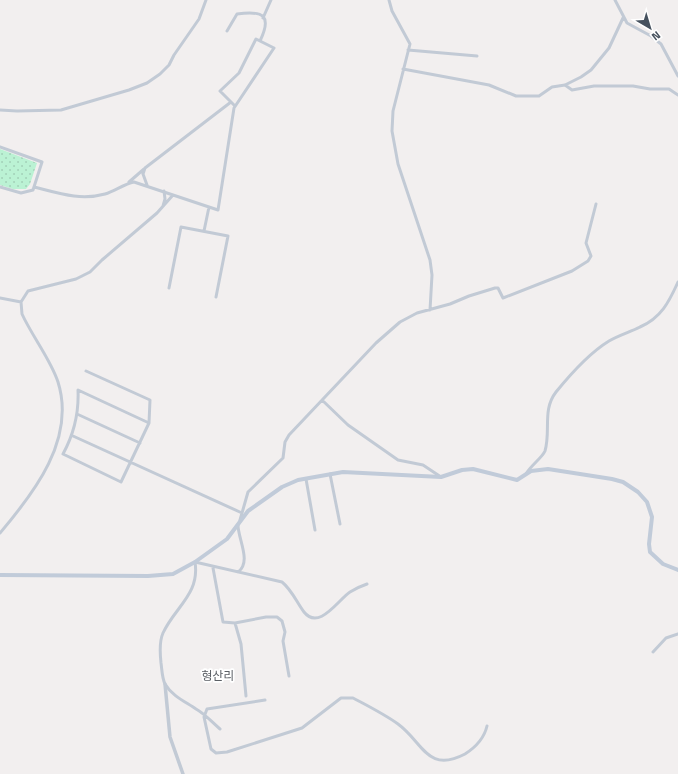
<svg xmlns="http://www.w3.org/2000/svg" width="678" height="774" font-family="'Titillium Web','Noto Sans KR',sans-serif">
<defs>
<pattern id="grass-dots" width="8" height="8" patternUnits="userSpaceOnUse"><rect width="8" height="8" fill="#bbf2d4"/><path d="M2 2h.1M6 6h.1" fill="none" stroke="#a2d1b8" stroke-width="1.8" stroke-linecap="round"/></pattern>
</defs>
<rect width="100%" height="100%" fill="#f2efef"/>
<path fill="url(#grass-dots)" d="M0 149 37 163 30 184 26 189H13L0 185Z"/>
<g fill="none" stroke-linecap="round" stroke-linejoin="round">
<path stroke="#c2cad5" stroke-width="3" d="M389 0 392 11 410 44 393 111 392 131 398 164 430 260 432 275 430 310
M615 0 627 23 651 36 661 44 678 76
M263 18 271 0
M227 31 237 14C264 10 272 16 260 41
M408 50 477 56
M403 69 489 85 516 96H539L552 87 565 85 581 77 591 70 609 48 623 18
M565 85 572 90 594 86H633L650 89H669L678 95
M0 110 17 111 61 110 129 90 147 83 160 74 169 65 174 55 199 19 206 0
M0 147 42 162 33 190 21 193 0 187
M129 182 144 169
M147 185 143 174 145 168 231 102
M34 187C58 193 80 201 105 194 115 191 124 184 134 182L218 210 234 108 274 48 256 39 239 73 220 91 235 106
M163 206 165 199 164 191
M204 231 209 207
M169 288 181 227 228 236 216 297
M0 298 21 302
M86 371 150 400 149 423 121 482 63 454C74 434 79 413 78 390L149 423
M322 400 348 425 398 460 423 465 441 477
M77 414 140 443
M73 436 242 513
M330 474 340 524
M526 474C531 465 542 458 545 451 551 431 542 410 556 392 569 376 591 352 609 341 619 335 630 332 640 327 661 318 669 302 678 282
M306 479 315 530
M240 520 248 492 283 458 285 442 289 435 376 343 400 322 417 313 450 304 469 296 495 288H498L503 298 572 271 588 261 591 256 586 243 596 204
M0 533C34 493 76 439 58 382 51 360 32 336 22 314L21 302 28 291 76 279 90 272 102 260 157 213 173 195
M213 568 223 622 235 623 266 617H277L282 621 285 632 283 641 289 676
M238 572C252 562 238 539 238 525
M235 623 241 644 246 696
M653 652 666 638 678 634
M265 700 207 709 204 717 211 749 216 753 227 752 302 728 341 698H353C368 706 384 714 398 724 423 742 427 774 465 754 476 747 484 739 487 726
M220 729C212 722 205 714 196 709 186 702 172 696 165 684 162 678 162 670 161 663 160 654 159 642 163 633 175 607 200 594 195 562L282 582C292 590 297 603 304 612 319 631 338 600 350 592 355 589 361 586 367 584"/>
<path stroke="#c2cad5" stroke-width="3.5" d="M165 684 170 737 183 774"/>
<path stroke="#c1cbd9" stroke-width="4" d="M0 575 148 576 173 574 195 562 227 539 248 511 282 487 298 480 343 472 441 477 462 470 473 469 517 480 531 471 548 469 612 479 623 482 638 492 647 502 652 517 649 544 650 552 663 564 678 570"/>
</g>
<g text-anchor="middle" dominant-baseline="central" stroke-width="3.5" stroke-linejoin="round" paint-order="stroke">
<g font-size="12" fill="#5b5f65" stroke="#fff">
<text x="218" y="675">형산리</text>
</g>
</g>
<g transform="translate(650 28) rotate(142)" stroke="#ffffff" stroke-width="3" paint-order="stroke">
<path d="M0-3L7 15L0 10L-7 15Z" fill="#46515e"/>
<text y="-6" font-size="11" font-weight="bold" text-anchor="middle" fill="#46515e">N</text>
</g>
</svg>
